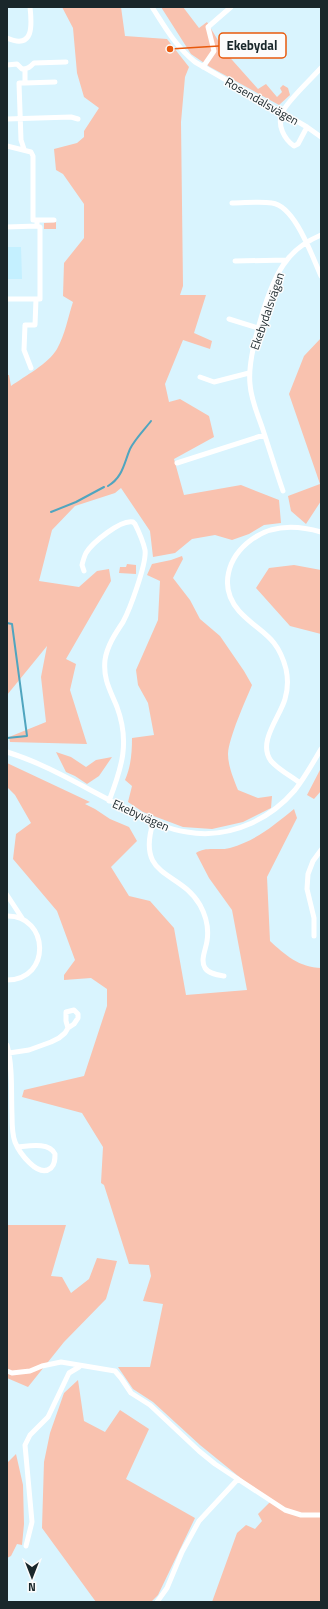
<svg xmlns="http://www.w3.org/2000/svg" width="328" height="1609" font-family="'Titillium Web',sans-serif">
<rect width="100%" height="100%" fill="#d9f4fe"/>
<path fill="#c4f0ff" d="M7 247H21L22 279H7Z"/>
<path fill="#f9c2af" d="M62 7H121L125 36 167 39 189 67 185 77 181 122 183 286 180 295H206L194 333 212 341 210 349 183 340 165 384 169 402 180 399 209 416 214 437 174 459 184 495 241 485 279 500 281 523 264 525 249 534 232 540 215 535 192 539 175 553 153 557 150 531 121 488 115 493 75 506 52 530 39 581 79 587 97 571 109 569 111 581 66 659 76 664 70 690 87 744 10 742 9 737 46 722 41 677 47 646 7 695V375H9L11 386C25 376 48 364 57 349 65 335 68 317 73 302L63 296 64 263 84 238V204L63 174 56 170 54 149 77 143 84 137V131L99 108 84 97 77 73 73 28Z
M161 7H183L199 28 207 22 225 52 258 89 266 84 277 97 282 92 280 88 283 85 288 88 290 95 279 105 210 67 191 54Z
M56 222V229H44V223Z
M321 338V501L306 524 291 511 288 496 320 484 289 394 304 356Z
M182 556 183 559 173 578 190 600 200 619 220 636 244 671 252 685C245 702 229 737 228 754 228 766 234 780 238 790L258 798 272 796 271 808 243 822 212 829 183 827 143 812 128 802 132 786 125 780C131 766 132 753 132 738L154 735 148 703 138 685 136 670 158 620 160 581 147 575 152 564 171 560Z
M127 564 136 565V574L119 573 120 567H126Z
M294 565 321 570V634L290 626 256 588 269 568Z
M56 752 71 757 86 767 96 760 112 757 99 776 87 784 75 776 66 772Z
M7 763 90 802 85 804 95 809 110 819 129 827 137 841 111 867 129 896 150 901 174 928 186 995 247 990 232 910 209 878 196 853C206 846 218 851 230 848 257 840 273 826 294 809L297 818 267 877 270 941C284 954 300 968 321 968V1602H212L237 1533 246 1525 255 1529 262 1521 258 1514 270 1502 200 1445 153 1402 133 1389 118 1367H150L163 1304 143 1301 151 1276 149 1265 129 1264 104 1185 101 1183 103 1147 82 1113 22 1097 24 1090 84 1076 107 1006V989L91 978 64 980V975L75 960 57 911 13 859 16 834 31 823 15 795 7 787Z
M321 768V791L314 799 307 795Z
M7 1224 8 1225H66L51 1276 62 1277 71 1293 89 1279 97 1258 117 1261 106 1299 64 1342 28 1387 7 1378Z
M78 1380 84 1421 105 1432 120 1410 149 1429 126 1479 195 1518 158 1595 151 1602H96L42 1528 44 1462 50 1433 64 1393Z
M16 1454 23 1485 24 1524 22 1545 17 1544 11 1556 7 1558V1463Z"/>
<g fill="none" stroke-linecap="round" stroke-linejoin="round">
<path stroke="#50a5bf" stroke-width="2" d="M108 486C123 477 124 463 130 449 135 439 145 429 151 421
M51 512 76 502 104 487
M7 623 12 624 27 736 7 738"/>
<path stroke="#fff" stroke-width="5" d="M152 7C165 27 176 47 195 62L307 127 321 137
M7 38C34 50 32 25 30 7
M7 65 17 64 22 69C28 69 30 67 34 63L66 62
M203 67 214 51 208 27 231 7
M25 83 55 82
M7 119 71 117 78 119
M307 127 298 144 294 146C284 139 277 125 282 113 286 102 312 78 321 68
M7 146 31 152 33 156V220H37V226L40 227V299H7
M24 149 21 140 19 83H25V69
M232 203C245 203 259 201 272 203 295 206 312 256 321 276
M37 220H54
M7 227 37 226
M235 261 286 260
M229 319 258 328
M31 368 24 350 25 325H35L36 299
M200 377 214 382 249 373
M177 463 264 435
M283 491C276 471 270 451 263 430 258 415 251 400 250 384 247 356 269 281 287 260 296 248 307 241 321 235
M84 571 82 565C83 561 84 557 86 553 92 543 121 519 133 522L135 524C139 532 143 541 145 550 147 563 130 609 123 622 115 634 107 646 105 660 103 679 110 690 117 707 130 742 122 767 109 801
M7 752C49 765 86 789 125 808 145 818 164 829 187 832 209 836 232 832 252 823 269 815 283 804 295 790 305 777 313 763 321 749
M300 783C291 776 279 770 271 761 257 742 280 717 285 699 288 689 288 678 286 669 277 634 259 633 239 611 218 587 228 557 251 540 272 524 297 525 321 532
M153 823C136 879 180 870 200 905 206 916 209 929 207 941 206 949 200 960 205 968 209 974 218 975 224 976
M7 895 22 918
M7 916C49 915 52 980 7 980
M314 936V918L307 889 308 874 313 861 321 850
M7 1045C13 1068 11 1092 12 1115 12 1124 12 1134 15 1142 19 1152 38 1179 51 1168 55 1164 55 1159 55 1154 49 1142 29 1146 18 1147
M9 1053 29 1050 51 1042 59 1038 65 1033 68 1028 74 1024 78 1018V1014L74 1010 66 1012V1021L68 1028
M7 1371 12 1373 30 1371 42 1366 61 1362 115 1371 121 1378 131 1393 150 1405 199 1451 215 1464 285 1510 301 1515H321
M26 1546 32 1522 25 1445 30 1435 48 1417 69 1373 79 1367
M157 1602 167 1588 182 1552 199 1521 238 1479"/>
</g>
<g text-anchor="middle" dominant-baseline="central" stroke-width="3" stroke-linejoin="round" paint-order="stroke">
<g font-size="12" fill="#1a272b" stroke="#fcfcfc">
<text transform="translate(262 101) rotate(30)">Rosendalsvägen</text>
<text transform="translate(267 311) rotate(-71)">Ekebydalsvägen</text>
<text transform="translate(141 815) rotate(24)">Ekebyvägen</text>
</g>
</g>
<path fill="none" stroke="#e8590c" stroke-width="1.5" d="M170 49L219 46"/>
<circle fill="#e8590c" stroke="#fcfcfc" stroke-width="1.5" cx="170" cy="49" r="4"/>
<rect fill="#fcfcfc" stroke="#e8590c" stroke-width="1.5" x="219" y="33" width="67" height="25" rx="4"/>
<g font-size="13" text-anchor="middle" font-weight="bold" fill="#1a272b">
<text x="252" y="50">Ekebydal</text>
</g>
<rect width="328" height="1609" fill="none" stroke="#1a272b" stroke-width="16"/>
<g transform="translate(32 1577) rotate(180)" stroke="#fcfcfc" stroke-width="3" paint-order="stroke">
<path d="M0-3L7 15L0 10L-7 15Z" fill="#1a272b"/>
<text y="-6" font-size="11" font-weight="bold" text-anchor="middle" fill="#1a272b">N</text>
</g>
</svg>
